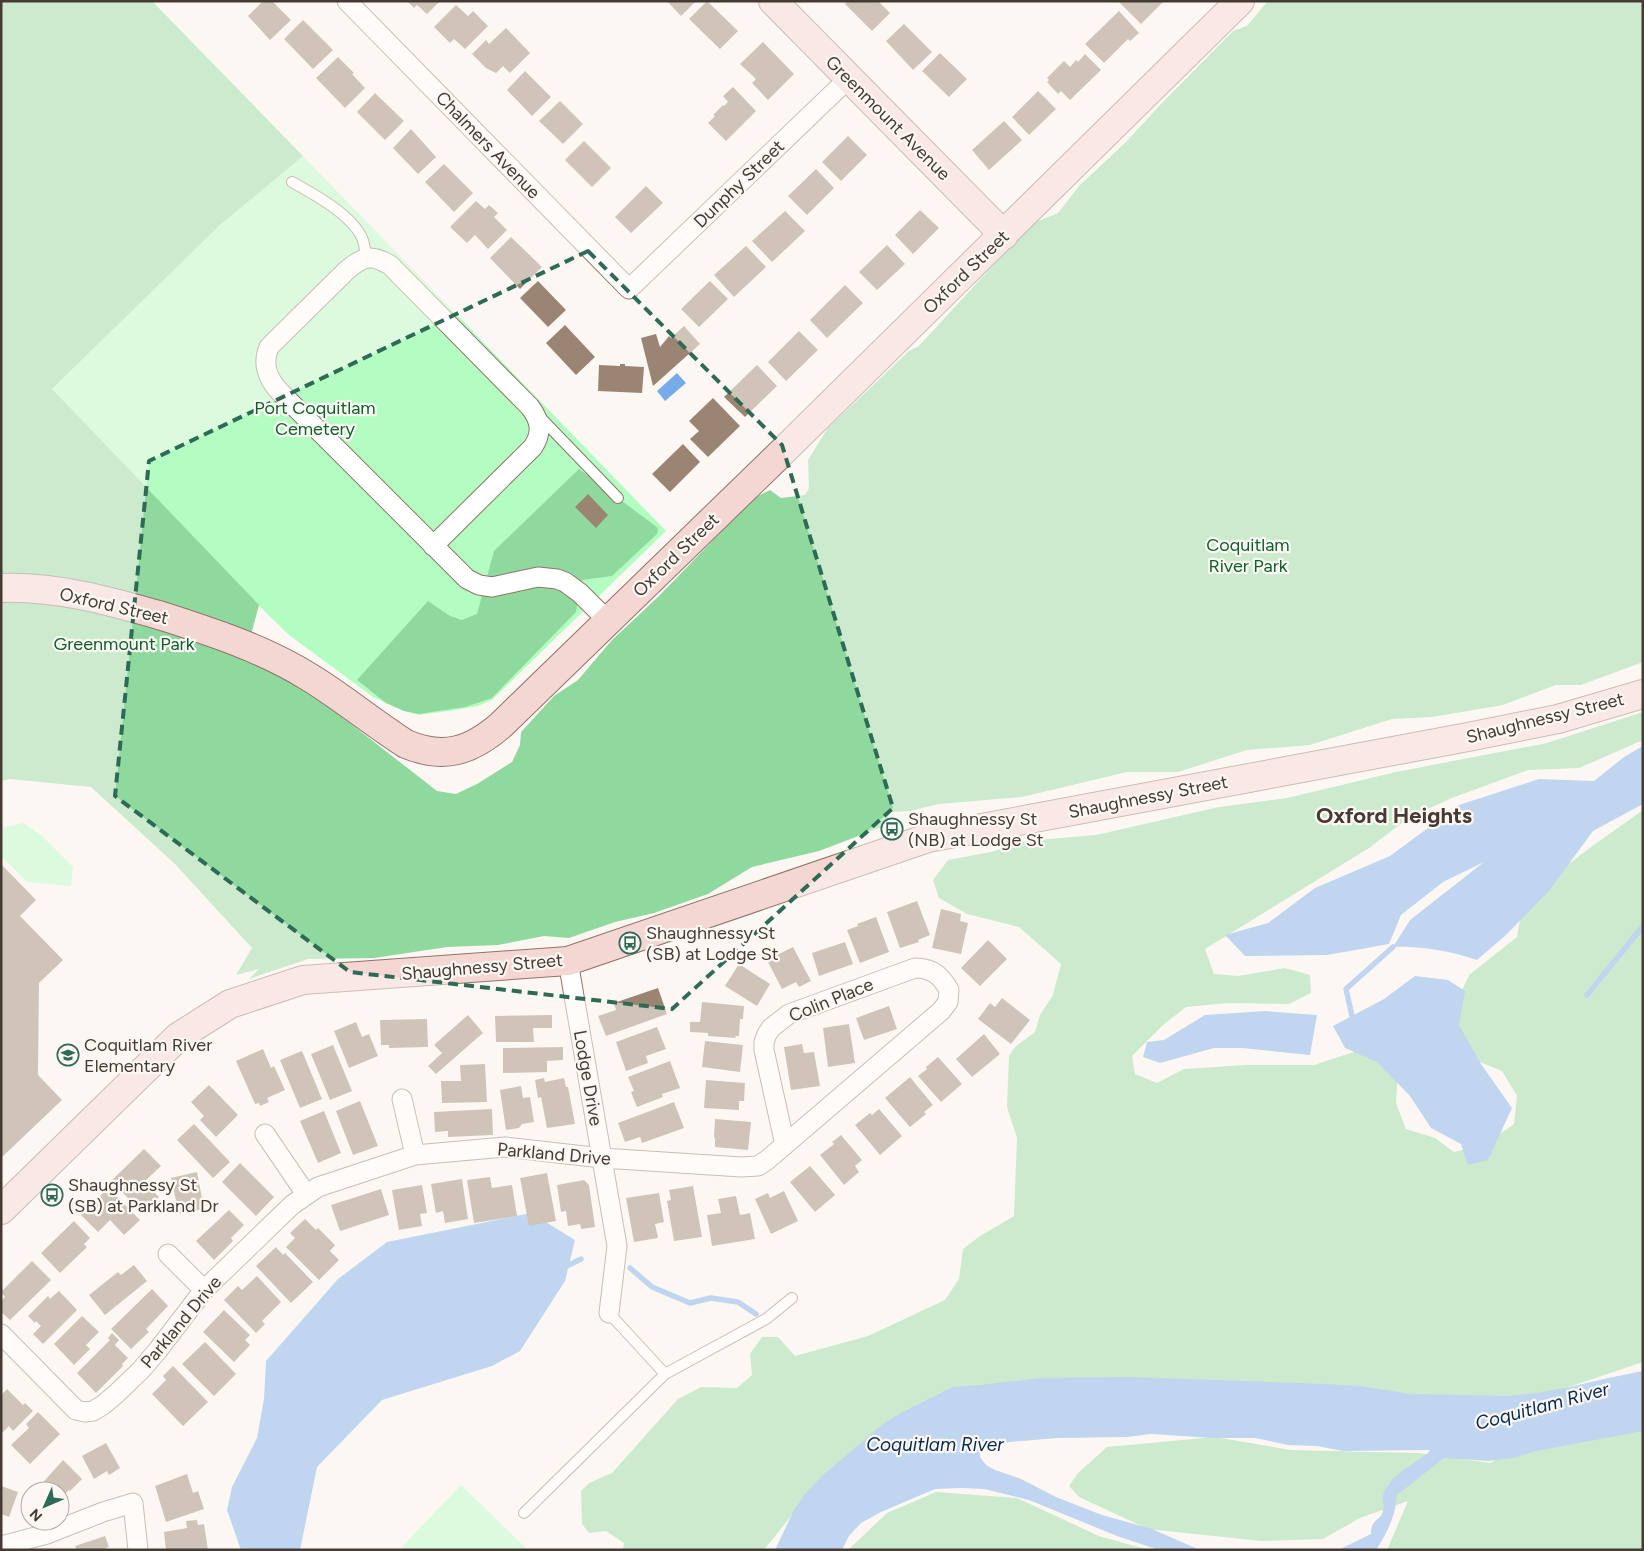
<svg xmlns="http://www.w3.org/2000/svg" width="1644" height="1551" font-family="Figtree,sans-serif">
<rect width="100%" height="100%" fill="#fdf7f4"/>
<path fill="#b3fdc3" d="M303 156 666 531 492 700 478 706 456 710 419 715 404 711 373 697 289 635 191 539 52 389 221 224Z
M23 823 41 835 73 867 71 886 27 882 1 856V828Z
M461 1485 528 1550H399Z"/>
<path fill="#8fd99f" d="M1 1H152L303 156 221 224 52 389 259 605 245 657 280 673 319 699 437 791 456 794 477 784 512 762 520 745 521 732 554 696 578 680 612 640 658 597 754 498 770 490 781 498 805 495 809 488 808 460 828 428 909 351 919 346 1031 224 1058 213 1080 185 1126 142 1161 104 1233 31 1247 26 1268 1H1643V662L1581 685H1556L1503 705 1432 717 1392 719 1310 745 1247 750 1178 772H1127L1022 797 939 804 910 811 891 812 882 827 819 851 752 867 708 894 654 913 615 922 569 938 544 936 498 945 447 947 374 958 308 959 249 979 259 969 236 975 252 948 175 864 91 787 10 779 1 781Z
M579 469 658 528 657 534 612 576 582 580 576 612 492 698 465 707 419 714 404 711 386 703 357 680 428 601 450 616 462 620 477 614 494 551Z
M1643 712V740L1579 768 1528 770 1452 798 1410 817 1369 848 1205 949 1214 974 1238 976 1285 968 1310 975 1311 993 1289 1004 1228 1003 1186 1007 1163 1025 1132 1056 1135 1074 1157 1083 1184 1069 1246 1065H1314L1369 1047 1398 1069 1396 1103 1406 1129 1435 1138 1454 1152 1484 1145 1514 1124 1517 1096 1502 1071 1467 1057 1447 1024 1469 975 1517 937 1524 898 1591 847 1643 810V1362L1554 1392 1438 1416 1169 1387 807 1496 764 1550H623L624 1543 606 1531 589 1533 582 1524 581 1491 589 1483 612 1473 678 1399 701 1387 737 1388 752 1375 750 1354 762 1337H778L795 1356 868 1336 945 1300 959 1279 963 1249 980 1236 1014 1216 1017 1138 1007 1107 1009 1056 1015 1047 1035 1032 1040 1015 1053 995 1061 964 1019 927 967 914 939 898 933 880 948 860 991 852 1026 841 1096 835 1219 807 1287 798 1396 772 1547 743Z
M1643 1419V1550H1387L1408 1501 1360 1518 1323 1539 1261 1541 1148 1529 1079 1497 1069 1486 1078 1473 1107 1447 1215 1437 1291 1450 1419 1453 1490 1463 1532 1439Z
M936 1492 1017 1498 1099 1536 1149 1550H848L887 1513Z"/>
<path fill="#76abeb" d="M677 373 686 383 665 401 657 391Z
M1643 746V804L1593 831 1549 891 1506 935 1477 960C1449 951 1422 946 1393 947L1410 920 1484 862 1443 882 1401 915 1389 944 1327 955 1245 956 1225 935 1268 923 1315 888 1390 856 1459 805 1539 779 1594 781 1624 757Z
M1415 976 1448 980 1465 991 1459 1025 1481 1064 1512 1108 1488 1160 1468 1165 1461 1144 1431 1128 1410 1096 1377 1062 1345 1048 1333 1026 1384 999Z
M1265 1011 1317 1015 1310 1055 1242 1048H1214L1160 1063 1143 1057 1147 1042 1164 1040 1205 1015Z
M531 1213 575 1240 565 1281 520 1351 492 1366 382 1400 317 1467 300 1550H241L227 1510 232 1487 257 1438 264 1399 266 1361 338 1279 387 1242Z
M1643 1371V1431L1536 1451 1513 1458 1488 1461 1444 1458 1397 1495C1396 1515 1387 1533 1376 1550H1338L1371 1534C1371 1518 1380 1522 1383 1511 1385 1506 1382 1500 1383 1496 1388 1476 1413 1465 1428 1453L1430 1450 1343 1451 1317 1446 1288 1445 1255 1438H1213L1151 1434 1127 1437 1057 1438 998 1443 986 1446 980 1449V1457L986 1465 995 1470 1019 1478 1056 1497 1102 1515 1152 1529 1200 1550H1159L1117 1536 1029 1500 984 1489 962 1488 935 1489 881 1512 861 1523 849 1536 842 1550H775L794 1510 805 1494 821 1477 883 1424 901 1413 953 1387 980 1385 1042 1378 1130 1377 1325 1384 1360 1386 1411 1394 1508 1396 1537 1393 1570 1387 1608 1378Z"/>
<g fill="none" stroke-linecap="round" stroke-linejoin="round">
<path stroke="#76abeb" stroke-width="5.5" d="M1587 995 1643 926
M1352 1016 1346 989 1393 947
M563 1268 581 1259
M630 1268 652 1287 690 1303 711 1298 738 1302 756 1314"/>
</g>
<path fill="#998572" d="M263 1H272L291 20 270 40 248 16Z
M407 1H440L427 14 417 5 414 8Z
M667 1H696L681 16Z
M707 1 738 31 720 49 689 19Z
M847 1H878L890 13 872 31 845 4Z
M1118 1H1164L1141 24Z
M456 5 468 16 473 11 488 26 465 49 454 39 450 43 434 27Z
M1119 11 1139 33 1130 41 1128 39 1104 63 1085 44Z
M303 20 333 50 313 69 284 39Z
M904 24 932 52 913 70 886 41Z
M506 28 530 53 510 73 503 66 496 73 486 68 472 54 486 40 489 44Z
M763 42 794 74 768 100 752 83 756 79 740 64Z
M940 53 967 79 949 97 922 71Z
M1085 54 1101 70 1070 100 1061 91 1058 94 1047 82 1049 80 1047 78 1064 61 1070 67 1076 60 1078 62Z
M338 57 354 73 352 74 365 88 345 108 316 78Z
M525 71 551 97 532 116 507 90Z
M733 87 756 111 726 141 708 123 715 116 713 115 723 105 724 106 728 102 723 96Z
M1038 91 1056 109 1029 135 1012 117Z
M375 93 404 121 385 140 357 112Z
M560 101 583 124 563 144 539 121Z
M1004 121 1022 140 989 170 972 150Z
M411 129 436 157 418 174 393 148Z
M848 136 867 155 841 181 822 162Z
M584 141 611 168 592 187 565 160Z
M444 164 473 193 454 212 425 182Z
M816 169 834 188 807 215 788 196Z
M646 186 663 203 631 233 615 217Z
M476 201 485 209 489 205 498 213 494 217 507 230 488 249 475 235 467 243 450 227Z
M920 210 939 228 913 254 895 235Z
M785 211 805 231 772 262 752 241Z
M511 237 542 267 520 289 490 258Z
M887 245 905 264 877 290 859 272Z
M746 246 766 267 734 297 714 275Z
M538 281 566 310 548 327 520 298Z
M710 281 728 299 699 327 681 309Z
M845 285 863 303 827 338 810 320Z
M565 325 595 357 576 375 546 343Z
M684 326 700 344 653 386 641 338 656 334 660 347 669 336 671 338Z
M799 331 818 350 786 381 768 362Z
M620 364H625V366L644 367 642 393 598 391 599 365 620 366Z
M757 365 777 386 745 417 724 397Z
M713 398 740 426 708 457 690 439 699 431 689 421Z
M683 444 700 462 670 492 652 474Z
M588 494 608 515 596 528 575 507Z
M1 864 36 900 20 916 63 960 39 983 38 1075 62 1100 1 1158Z
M917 901 930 935 918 940 919 942 900 948 887 912Z
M941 909 961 914 960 921 968 923 961 954 932 948Z
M876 917 889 952 860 963 847 930 858 926 857 924Z
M988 940 1007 959 980 986 961 968Z
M845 942 853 964 819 976 812 953Z
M793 947 811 981 799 987 796 982 782 989 767 960Z
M739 964 770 984 757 1006 725 986Z
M658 988 667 1014 606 1036 598 1016 616 1010 614 1003Z
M1002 998 1030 1020 1011 1044 978 1019 990 1003 995 1007Z
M702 1002 744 1006 743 1019H740L739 1036H735L736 1038 708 1036V1033L690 1032V1022H700Z
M889 1006 897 1029 864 1040 856 1018Z
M468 1015 483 1033 436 1074 428 1066 442 1053 434 1045Z
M552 1015V1028H533L534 1042H496L495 1016Z
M427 1019 428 1047 389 1048V1045H381L380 1020Z
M356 1022 362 1037 369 1034 378 1056 349 1068 334 1031Z
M849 1024 855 1063 828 1067 823 1028Z
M657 1027 666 1049 646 1056 648 1063 626 1071 616 1042Z
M984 1034 1000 1054 972 1077 956 1059Z
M705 1041 743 1045 740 1072 702 1067Z
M802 1044 804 1053 814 1052 820 1086 791 1090 784 1047Z
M333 1045 352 1091 330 1100 311 1054Z
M563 1047V1060L547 1061V1072L503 1073V1048Z
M263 1049 271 1068 274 1066 285 1090 267 1098 269 1102 260 1106 259 1103 255 1104 236 1061Z
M302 1051 322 1099 300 1108 280 1060Z
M938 1057 962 1084 941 1102 918 1076 927 1069 926 1067Z
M670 1061 680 1088 662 1094 663 1097 637 1107 631 1092 634 1091 628 1077Z
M485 1064 487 1102 442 1103 441 1081H461L460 1065Z
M910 1077 933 1105 924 1112 926 1114 910 1127 885 1098Z
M544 1078 545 1082 564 1078 566 1087H568L575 1124 547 1128 541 1097 538 1098 535 1080Z
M706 1080 745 1083 744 1101H739V1110L704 1108Z
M209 1085 238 1115 216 1137 200 1120 204 1116 191 1102Z
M521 1086 523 1098 530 1097 534 1122 522 1124 519 1128 506 1130 500 1090Z
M360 1101 378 1146 353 1155 336 1111Z
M674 1102 684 1128 642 1143 640 1137 625 1142 618 1123Z
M492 1109 493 1135 448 1137V1131L435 1132 434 1112Z
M879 1109 902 1136 880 1155 855 1125 870 1113 872 1115Z
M324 1111 341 1153 318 1163 300 1121Z
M715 1119 751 1122 748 1150 715 1147V1138H714Z
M194 1124 230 1162 213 1178 177 1140Z
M841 1135 862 1160 855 1166 859 1172 844 1185 820 1155 834 1144 832 1142Z
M144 1149 161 1166 144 1182 159 1197 143 1213 111 1181Z
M240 1163 274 1197 256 1216 222 1182Z
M810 1166 835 1195 815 1212 790 1182Z
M197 1172 204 1209 179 1214 171 1178Z
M547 1173 556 1221 529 1226 520 1178Z
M490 1177 492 1188 512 1185 517 1216 474 1223 467 1180Z
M462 1179 468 1219 445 1223 443 1211 436 1213 431 1184Z
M584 1180 589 1185 595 1227 581 1229 580 1224 568 1226 566 1211 561 1212 557 1185Z
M422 1185 427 1213 420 1214 422 1226 399 1230 392 1190Z
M693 1186 702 1237 674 1241 667 1201 671 1200 669 1190Z
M108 1188 140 1220 124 1235 110 1220 98 1232 81 1215Z
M381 1189 389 1215 340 1231 331 1205Z
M784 1191 798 1221 771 1234 755 1199 768 1193 770 1198Z
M659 1193 664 1222 655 1224 658 1238 634 1242 626 1198Z
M736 1196 740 1215 750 1213 755 1239 712 1246 707 1215 721 1213 718 1199Z
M229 1210 244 1225 231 1238 233 1241 214 1260 196 1241Z
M305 1219 316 1230 318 1228 335 1245 330 1251 339 1260 319 1280 286 1247 295 1238 290 1233Z
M74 1221 90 1238 84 1244 87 1247 60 1273 41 1253Z
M276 1247 283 1255 285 1253 313 1282 291 1303 256 1266Z
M32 1261 51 1280 10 1320 1 1312V1301L5 1297 1 1292Z
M134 1265 147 1281 105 1315 89 1295 118 1272 121 1275Z
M257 1276 281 1302 262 1321 265 1324 256 1333 224 1300 238 1286 242 1290Z
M152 1289 168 1306 146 1329 149 1332 131 1349 111 1329Z
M59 1291 77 1310 43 1344 33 1334 41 1326 36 1321 35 1323 28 1316 48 1296 50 1299Z
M224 1310 250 1335 245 1340 250 1345 234 1362 203 1332Z
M82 1316 99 1332 86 1345 90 1349 74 1365 54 1344Z
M112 1333 119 1340 115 1345 128 1358 122 1364 123 1366 96 1393 77 1373 110 1340 108 1338Z
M205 1342 236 1374 214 1396 182 1364Z
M173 1366 208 1402 183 1426 152 1394 166 1380 163 1376Z
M7 1389 23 1405 25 1403 33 1411 13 1431 9 1426 1 1434V1395Z
M38 1412 60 1434 30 1464 11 1445 29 1428 26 1424Z
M106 1443 120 1468 109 1475 107 1471 94 1479 82 1456Z
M63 1460 82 1479 70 1491 69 1490 60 1498V1491H41L38 1488Z
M187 1474 193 1493 198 1491 204 1509 166 1522 155 1486Z
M1 1486 18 1492 9 1517 1 1514Z
M197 1520 198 1525 204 1524 208 1550H166L164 1532 187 1528 186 1521Z
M105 1536 109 1547 106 1548 107 1550H77L75 1546Z"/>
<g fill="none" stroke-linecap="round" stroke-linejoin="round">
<g stroke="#8e7568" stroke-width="12">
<path id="lane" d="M292 182C314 194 352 215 362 238 365 244 365 251 366 258
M539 416 618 498
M665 1374 766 1319 792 1298
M524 1513 665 1374 609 1313"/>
</g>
<g stroke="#8e7568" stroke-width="21">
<path id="street" d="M347 1 629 289 849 78
M433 546 533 447C543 432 540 420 530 407L390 265C371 254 364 256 347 270L269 347C262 364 267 378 280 392L467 579 479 585 492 587 538 577 557 579 565 582 580 593 608 621
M568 961 617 1246 609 1313
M402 1099 415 1155
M265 1134 306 1194
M168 1254 204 1290
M1 1334 76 1410 85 1412 93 1411 103 1405 116 1394 141 1370 158 1350 204 1290 292 1205 318 1187 415 1155 505 1147 602 1158 741 1167 758 1166 767 1160 941 1011 948 1002 949 990C941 976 933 968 915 968L789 1014 771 1028 767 1034 764 1042V1050L785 1145
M1 1546 47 1534 103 1512 133 1503 138 1550"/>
</g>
<g stroke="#8e7568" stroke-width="30">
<path id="secondary" d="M773 1 1004 235
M1 588C56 586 110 601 162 616 212 632 264 649 309 677 342 697 373 723 406 744 444 760 471 751 501 725L774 460 1240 1
M1 1210 178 1037 230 1004 303 980 568 961 928 838 1468 737 1558 719 1643 694"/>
</g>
<use href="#lane" stroke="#fff" stroke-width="10"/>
<use href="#street" stroke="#fff" stroke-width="19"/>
<use href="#secondary" stroke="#f4d6d3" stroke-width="28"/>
</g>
<path d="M0 0H1644V1551H0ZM588 251 782 445 893 808 672 1009 350 972 115 796 149 461Z" fill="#fdf7f4" fill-opacity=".55" fill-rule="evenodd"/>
<path fill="none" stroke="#2e6b56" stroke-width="4" stroke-dasharray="10 6" stroke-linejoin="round" d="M588 251 782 445 893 808 672 1009 350 972 115 796 149 461Z"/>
<defs>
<g id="bus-ring" transform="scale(1.125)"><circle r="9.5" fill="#fdf7f4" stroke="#2e6b56" stroke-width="1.5"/><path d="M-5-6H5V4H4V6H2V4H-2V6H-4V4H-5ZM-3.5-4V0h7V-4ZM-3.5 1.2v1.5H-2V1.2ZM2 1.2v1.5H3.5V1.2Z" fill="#2e6b56"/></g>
<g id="school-ring" transform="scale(1.125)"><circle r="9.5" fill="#fdf7f4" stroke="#2e6b56" stroke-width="1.5"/><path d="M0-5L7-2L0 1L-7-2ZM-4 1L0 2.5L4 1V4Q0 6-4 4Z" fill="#2e6b56"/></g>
</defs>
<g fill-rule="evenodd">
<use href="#bus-ring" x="892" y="829"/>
<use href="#bus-ring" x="630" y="943"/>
<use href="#school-ring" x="68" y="1055"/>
<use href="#bus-ring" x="52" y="1195"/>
</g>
<g text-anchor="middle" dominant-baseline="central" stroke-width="4.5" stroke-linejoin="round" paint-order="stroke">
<g font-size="18" fill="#453a34" stroke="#fdf7f4">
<text transform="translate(888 118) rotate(45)">Greenmount Avenue</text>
<text transform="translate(488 145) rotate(46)">Chalmers Avenue</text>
<text transform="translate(739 184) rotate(-44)">Dunphy Street</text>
<text transform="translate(966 272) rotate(-44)">Oxford Street</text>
<text transform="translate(676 555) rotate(-44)">Oxford Street</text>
<text transform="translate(114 606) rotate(13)">Oxford Street</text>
<text transform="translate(1545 718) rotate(-14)">Shaughnessy Street</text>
<text transform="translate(1148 797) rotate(-11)">Shaughnessy Street</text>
<text transform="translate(482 967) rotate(-5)">Shaughnessy Street</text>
<text transform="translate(831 1000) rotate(-22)">Colin Place</text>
<text transform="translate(588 1078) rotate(80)">Lodge Drive</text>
<text transform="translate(554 1154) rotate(5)">Parkland Drive</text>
<text transform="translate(181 1322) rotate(-50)">Parkland Drive</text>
</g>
<g font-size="18" fill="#0d612d" stroke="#fdf7f4">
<text x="315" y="408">Port Coquitlam<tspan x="315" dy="21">Cemetery</tspan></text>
<text x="1248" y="545">Coquitlam<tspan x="1248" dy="21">River Park</tspan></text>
<text x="124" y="644">Greenmount Park</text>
</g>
<g font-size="18" fill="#453a34" stroke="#fdf7f4" text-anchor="start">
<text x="908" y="819">Shaughnessy St<tspan x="908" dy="21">(NB) at Lodge St</tspan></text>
<text x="646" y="933">Shaughnessy St<tspan x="646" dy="21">(SB) at Lodge St</tspan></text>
<text x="84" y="1045">Coquitlam River<tspan x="84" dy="21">Elementary</tspan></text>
<text x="68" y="1185">Shaughnessy St<tspan x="68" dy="21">(SB) at Parkland Dr</tspan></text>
</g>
<g font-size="19" font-style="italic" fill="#052a52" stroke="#fdf7f4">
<text transform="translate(1542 1406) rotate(-15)">Coquitlam River</text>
<text x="935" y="1444">Coquitlam River</text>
</g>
<g font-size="22" font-weight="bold" fill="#453a34" stroke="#fdf7f4">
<text x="1394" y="815">Oxford Heights</text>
</g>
</g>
<rect width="1644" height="1551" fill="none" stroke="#453a34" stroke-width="5"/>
<g transform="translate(45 1506) rotate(225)"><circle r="24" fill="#fdf7f4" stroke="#b3aba7"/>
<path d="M0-4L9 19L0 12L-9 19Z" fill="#2e6b56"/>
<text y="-8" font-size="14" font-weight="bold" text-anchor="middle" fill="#453a34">N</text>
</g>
</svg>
